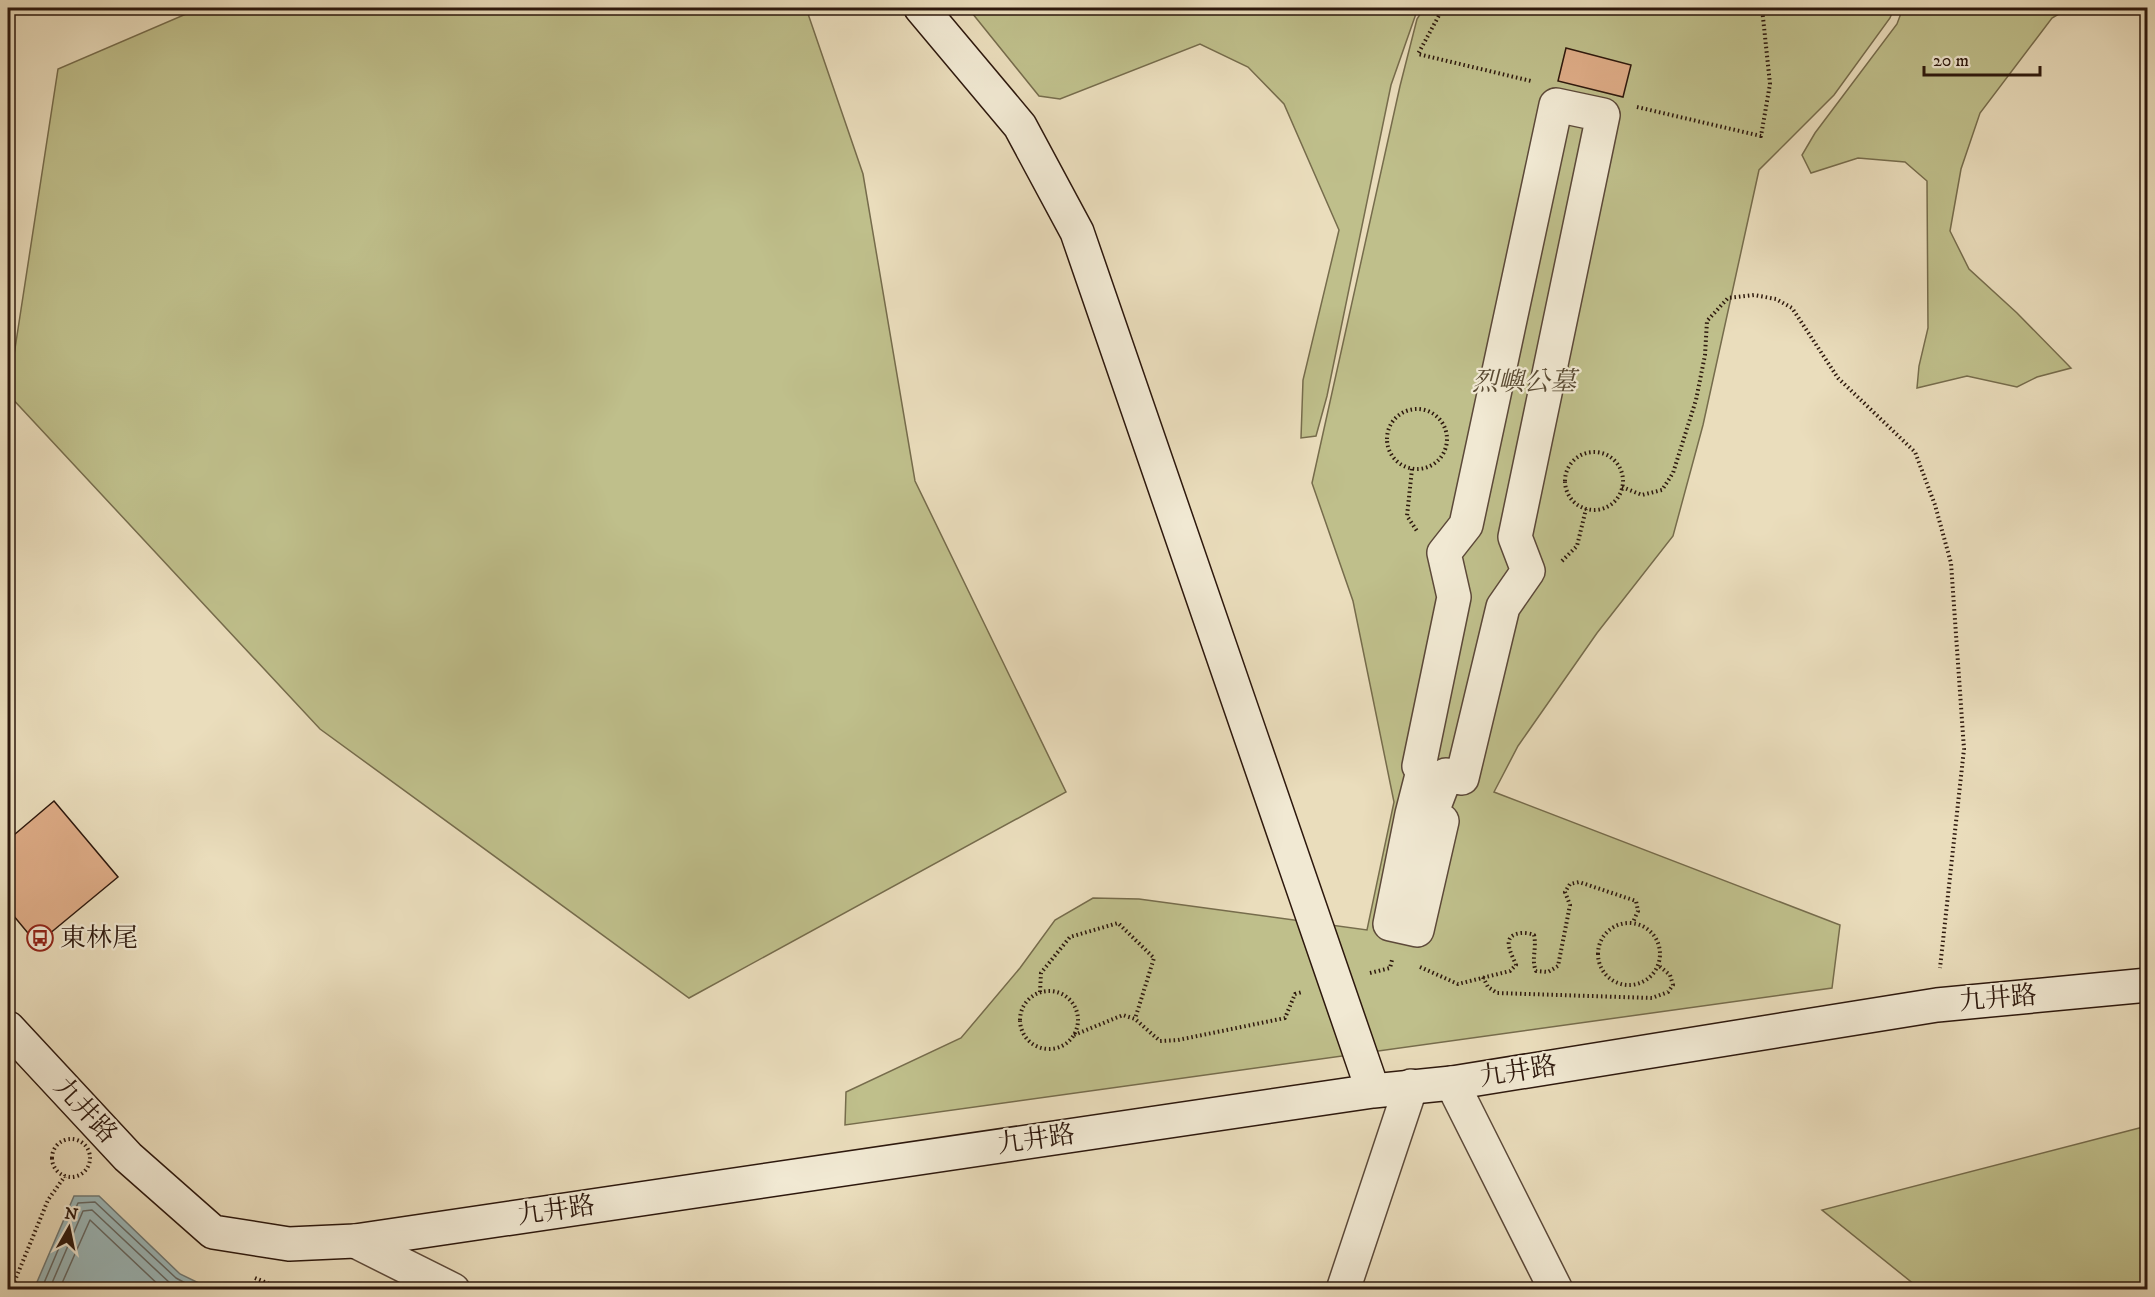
<svg xmlns="http://www.w3.org/2000/svg" width="2155" height="1297" font-family="'IM FELL DW Pica','Noto Serif TC',serif">
<rect width="100%" height="100%" fill="#eaddbc"/>
<filter id="stains"><feTurbulence type="fractalNoise" baseFrequency=".00333" numOctaves="4"/><feColorMatrix values="0 0 0 0 .2 0 0 0 0 .09 0 0 0 0 .02 0 0 0 .5 -.17"/></filter>
<radialGradient id="worn" r=".72"><stop offset=".6" stop-color="#630" stop-opacity="0"/><stop offset="1" stop-color="#630" stop-opacity=".3"/></radialGradient>
<path fill="#bfbf8b" stroke="#766c4c" stroke-width="1.5" d="M200 8H806L863 174 915 481 1066 792 689 998 320 729 8 394 58 69Z
M968 8H1418L1391 85 1327 396 1316 436 1301 438 1303 380 1339 230 1284 104 1248 67 1200 44 1060 99 1039 96Z
M1424 8H1894L1890 18 1834 95 1759 170 1703 425 1673 536 1597 633 1518 746 1494 792 1840 925 1832 988 845 1125 846 1092 961 1038 1020 968 1055 920 1093 898 1139 899 1367 930 1394 802 1353 601 1312 483 1400 86 1417 19Z
M1903 8H2069L2052 18 1980 113 1961 169 1950 231 1969 269 2017 313 2071 368 2037 377 2017 387 1967 376 1917 388 1919 366 1928 328 1927 181 1905 162 1858 158 1811 173 1802 155 1815 133 1897 24Z
M2147 1126V1289H1920L1822 1210Z"/>
<path fill="#9cb9bb" stroke="#707975" stroke-width="1.5" d="M74 1196H99L180 1274 211 1289H34Z"/>
<g fill="none" stroke-linecap="round" stroke-linejoin="round">
<path stroke="#646864" stroke-width="1.5" d="M41 1290 78 1203 95 1202 176 1278 198 1290
M49 1290 83 1211 92 1210 171 1284 181 1290
M59 1290 90 1220 164 1290"/>
</g>
<path fill="#dfad88" stroke="#2d180d" stroke-width="1.5" d="M1566 48 1631 65 1623 97 1558 81Z
M54 801 118 877 37 944 8 909V840Z"/>
<g fill="none" stroke-linecap="round" stroke-linejoin="round">
<g stroke="#5c4939" stroke-width="36">
<path id="street" d="M1556 105 1603 115 1515 537 1528 571 1503 607 1462 778 1446 775 1430 817 1442 821 1417 930 1390 924 1412 814 1423 771 1419 766 1454 597 1444 553 1466 525Z
M1452 1083 1556 1290
M355 1241 453 1290
M1343 1290 1411 1086"/>
</g>
<g stroke="#2d180d" stroke-width="36">
<path id="secondary" d="M921 8 1020 126 1077 232 1373 1091
M8 1028 128 1157 213 1232 289 1244 355 1241 1373 1091 1452 1083 1937 1005 2148 985"/>
</g>
<path stroke="#2d180d" stroke-width="4" stroke-dasharray="1.5 3" stroke-linecap="butt" d="M1443 8 1418 54 1531 81
M1637 107 1761 136 1770 84 1762 8
M1387 439a30 30 0 1 1 60 0a30 30 0 1 1-60 0Z
M1565 481a29 29 0 1 1 58 0a29 29 0 1 1-58 0Z
M1412 469 1407 516 1417 531
M1622 487 1642 495 1662 490 1673 473 1696 400 1705 355 1707 321 1728 298 1754 295 1776 299 1792 308 1838 378 1915 452 1935 505 1951 563 1964 749 1940 968
M1562 561 1577 546 1586 509
M1598 954a31 31 0 1 1 62 0a31 31 0 1 1-62 0Z
M1420 967 1458 984 1510 971 1516 965C1514 959 1510 953 1509 946 1506 932 1525 931 1534 935 1537 948 1531 960 1536 971L1548 972 1558 966 1570 905 1565 892 1570 884 1579 882 1636 901 1638 911 1633 922
M1370 973 1390 968 1392 960
M1483 977 1488 987 1497 993 1652 998 1668 992 1673 985 1670 975 1658 965
M1020 1020a29 29 0 1 1 58 0a29 29 0 1 1-58 0Z
M1040 992 1041 973 1070 937 1118 923 1154 958 1135 1019
M1074 1035 1123 1015 1135 1019 1160 1041 1178 1040 1285 1018 1295 994 1302 992
M52 1158a19 19 0 1 1 38 0a19 19 0 1 1-38 0Z
M255 1278 284 1290
M11 1290 48 1200 65 1176"/>
<use href="#street" stroke="#f1e9d3" stroke-width="33"/>
<use href="#secondary" stroke="#f1e9d3" stroke-width="33"/>
</g>
<defs>
<g id="bus-ring" transform="scale(1.35)"><circle r="9.5" fill="#f1e9d3" stroke="#8f2418" stroke-width="1.5"/><path d="M-5-6H5V4H4V6H2V4H-2V6H-4V4H-5ZM-3.5-4V0h7V-4ZM-3.5 1.2v1.5H-2V1.2ZM2 1.2v1.5H3.5V1.2Z" fill="#8f2418"/></g>
</defs>
<g fill-rule="evenodd">
<use href="#bus-ring" x="40" y="938"/>
</g>
<g text-anchor="middle" dominant-baseline="central" stroke-width="4.5" stroke-linejoin="round" paint-order="stroke">
<g font-size="26" font-style="italic" fill="#594a33" stroke="#f1e9d3">
<text x="1524" y="382">烈嶼公墓</text>
</g>
<g font-size="26" fill="#2d180d" stroke="#f1e9d3" text-anchor="start">
<text x="60" y="938">東林尾</text>
</g>
<g font-size="26" fill="#2d180d" stroke="#f1e9d3">
<text transform="translate(1998 999) rotate(-5)">九井路</text>
<text transform="translate(1518 1072) rotate(-9)">九井路</text>
<text transform="translate(85 1111) rotate(47)">九井路</text>
<text transform="translate(1036 1140) rotate(-8)">九井路</text>
<text transform="translate(556 1211) rotate(-8)">九井路</text>
</g>
</g>
<rect width="2155" height="1297" fill="none" stroke="#eaddbc" stroke-width="30"/>
<rect x="9" y="9" width="2137" height="1279" fill="none" stroke="#2d180d" stroke-width="3"/>
<rect x="15" y="15" width="2125" height="1267" fill="none" stroke="#2d180d" stroke-width="1.5"/>
<g transform="translate(69 1228) rotate(9)" stroke="#f1e9d3" stroke-width="4.5" paint-order="stroke">
<path d="M0-4.5L10 22L0 15L-10 22Z" fill="#2d180d"/>
<text y="-9" font-size="16" font-weight="bold" text-anchor="middle" fill="#2d180d">N</text>
</g>
<path d="M1924 66v9h116v-9" fill="none" stroke="#2d180d" stroke-width="3"/>
<text x="1933" y="66" font-size="18" fill="#2d180d" stroke="#f1e9d3" stroke-width="4.5" paint-order="stroke">20 m</text>
<rect width="100%" height="100%" filter="url(#stains)"/>
<rect width="100%" height="100%" fill="url(#worn)"/>
</svg>
